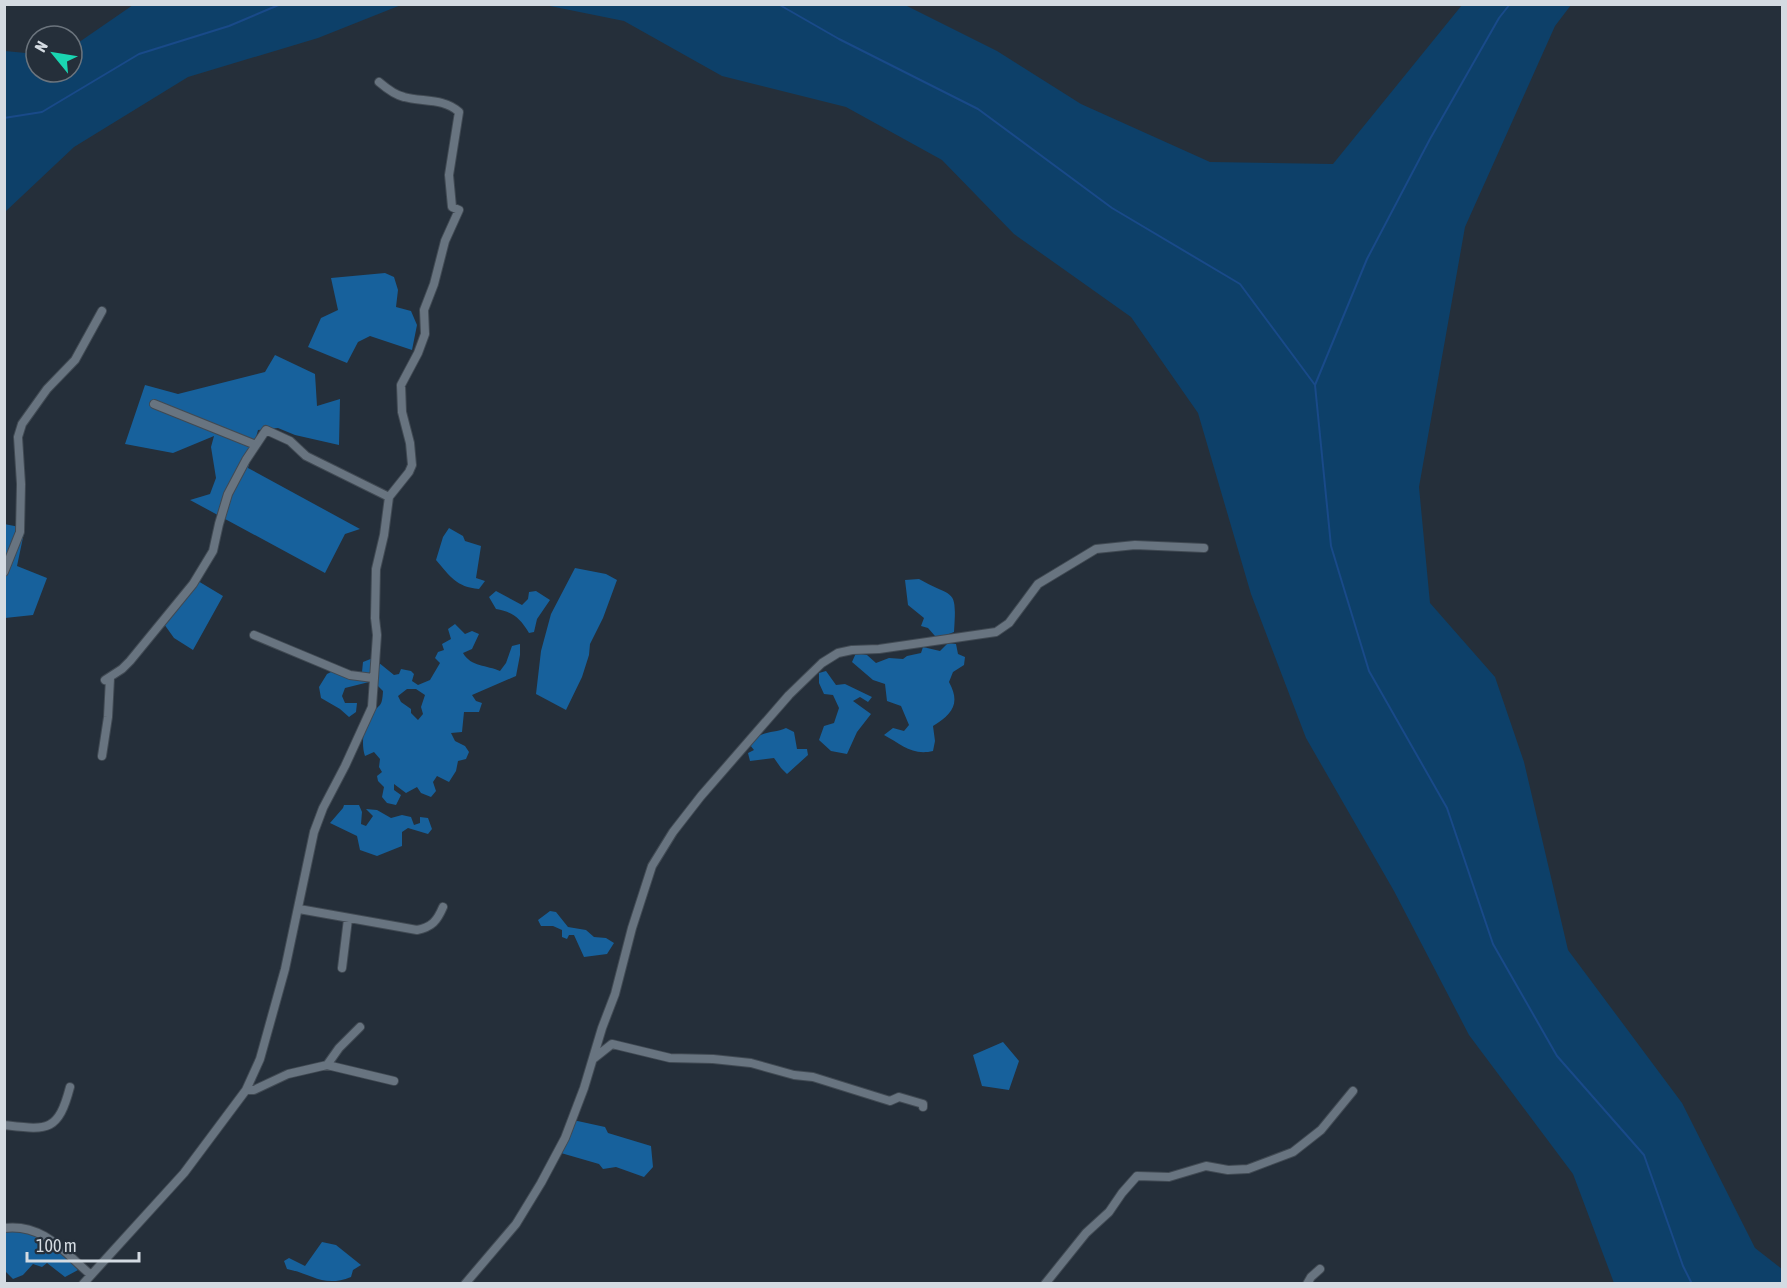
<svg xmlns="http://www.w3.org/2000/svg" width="1787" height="1288" font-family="'Asap Condensed',sans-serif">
<rect width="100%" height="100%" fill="#252f3a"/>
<path fill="#0d4069" d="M133 5V4L401 5 318 38 188 77 74 147 5 212V51L36 54V72H72V47Z
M545 5H905L997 51 1081 104 1210 162 1333 164 1462 5H1571L1555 26 1465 227 1419 487 1430 603 1495 677 1524 762 1568 950 1682 1103 1755 1248 1782 1269V1283H1614L1573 1174 1469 1035 1394 891 1306 738 1251 594 1198 413 1131 317 1014 234 942 160 846 107 722 76 624 21Z"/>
<path fill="#17619c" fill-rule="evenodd" d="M385 273 394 277 398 290 396 307 411 311 417 325 412 350 370 336 358 342 347 363 308 347 321 318 338 310 331 278Z
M275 355 315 374 317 406 340 399 339 445 295 435 278 428 258 430 248 468 360 529 345 534 325 573 190 500 210 494 216 478 211 447 214 436 173 453 125 444 145 385 178 394 265 372Z
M4 524 25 528 17 566 47 578 33 615 5 618Z
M449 528 463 536 465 541 481 546 476 578 485 581 479 589C456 587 450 576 436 560L443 537Z
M575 568 606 574 617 580 603 618 590 644 589 655 582 677 566 710 536 694 541 651 551 614Z
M919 579C954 599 957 586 954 632L941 637 935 636 928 628 921 626 924 618 908 605 905 580Z
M198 581 223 596 193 650 174 638 164 624Z
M496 591 522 605 528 599 529 592 536 591 550 600 537 619 534 632 529 633C520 618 513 612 496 609L489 597Z
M455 624 465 634 472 631 479 634 472 649 463 653C471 667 487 665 500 671L506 663 512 646 520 644V655L516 676 472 695 476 701 482 703 479 712H464L462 732 451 733 455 741 465 746 469 752 466 759 458 761 456 771 449 782 437 776 433 782 436 791 431 797 421 793 417 787 406 793 394 784V790L401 795 396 805 387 803 382 797 384 787 378 781 377 776 382 772 379 767 380 759 374 752 365 756C361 744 363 727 371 715 380 703 382 708 383 691L373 681 345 688 342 696 345 703H357L356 712 349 717 340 709 321 698 319 687 327 674 335 670 344 675 353 671 362 672 363 662 373 658 394 675 399 674 401 669 411 671 414 674 412 681 418 685 430 680 440 663 435 658 438 652 444 650 442 644 451 639 448 629ZM407 689H416L425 695 421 707 423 714 418 720 411 713V709L401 702 398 696Z
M948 643 956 644 958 654 965 657 964 665 953 672 949 682C961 704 952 714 933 726L935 741 933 751C912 756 901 744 884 735L893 728 904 731 909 725 901 706 887 701 885 684 873 680 852 662 856 653 867 655 876 663 889 658 903 659 907 656 921 653 923 647 940 651Z
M826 671 836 685 845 684 872 697 868 702 860 697 853 701 871 714 857 732 847 754 831 751 819 740 824 726 834 723 839 708 833 695 824 694 819 683V673Z
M786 728 794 732 797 749H807L808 755 787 774 781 768 774 758 750 761 748 753 754 750 750 745C758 730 773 734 786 728Z
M344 805H359L362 812 361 824 366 826 373 816 366 809 377 810 391 818 402 815 411 817 414 825 420 823V817L428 818 432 829 428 834 408 828 402 832V846L377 856 360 850 357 836 330 823 343 808Z
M550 911 556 912 568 927 586 930 594 937 606 938 614 943 607 954 584 957 574 935H569L567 939 562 937V930L553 926H541L538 920Z
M1003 1042 1019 1061 1009 1090 982 1086 973 1055Z
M573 1120 605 1127 608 1133 651 1146 653 1167 644 1177 616 1167 603 1169 599 1164 561 1153Z
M4 1229C12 1229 22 1228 29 1230 48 1236 66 1256 78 1270L65 1277 47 1263 42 1267 33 1264 23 1275 13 1279 5 1271Z
M322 1242 336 1245 361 1265 353 1270 351 1277C323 1288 313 1274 287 1269L284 1261 289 1258 305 1266Z"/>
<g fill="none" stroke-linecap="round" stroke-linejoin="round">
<path stroke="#194a89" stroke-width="2" d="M778 4 839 39 978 109 1112 208 1240 284 1315 385 1331 546 1369 671 1447 808 1493 944 1557 1056 1644 1155 1683 1266 1692 1284
M4 118 42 112 139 54 229 26 281 4
M1315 385 1367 259 1430 139 1499 18 1510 4"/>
<g stroke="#414a53" stroke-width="10">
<path id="street" d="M154 404 256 445
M4 572 20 532 21 484 18 437 22 424 47 389 75 360 102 311
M254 635 350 675 373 678
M105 680 122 669 130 661 193 584 213 551 219 524 228 494 246 460 266 430 290 441 306 456 389 497
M102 756 108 717 110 678
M299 909 417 930C432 927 437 921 443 907
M342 968 348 919
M593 1059 612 1044 670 1058 713 1059 751 1063 794 1075 813 1077 890 1101 899 1097 923 1104V1107
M327 1065 339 1048 360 1027
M246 1090H254L288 1074 327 1065 394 1081
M4 1125C47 1130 58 1133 70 1087
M4 1228C43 1223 64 1252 91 1275
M83 1284 184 1173 246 1090 260 1059 285 969 314 832 323 808 345 766 372 707 377 635 375 618 376 569 384 535 389 497 409 472 412 465 410 443 402 412 401 385 418 353 425 334 424 310 434 284 445 241 459 210 452 207 449 175 459 112C444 98 422 102 404 97 395 95 386 88 379 82
M465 1284 516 1224 541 1183 565 1138 584 1088 602 1028 615 994 632 928 652 866 673 832 701 796 789 695 822 663 838 653 852 650 879 649 996 632 1009 623 1038 584 1096 549 1135 545 1204 548
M1045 1284 1086 1233 1109 1212 1122 1193 1137 1176 1169 1177 1206 1166 1228 1170 1248 1169 1293 1152 1321 1130 1353 1091
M1307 1284 1311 1277 1320 1269"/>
</g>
<use href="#street" stroke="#687480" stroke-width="8"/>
</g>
<rect width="1787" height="1288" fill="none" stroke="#d4dbe2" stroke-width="12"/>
<g transform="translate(54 54) rotate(300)"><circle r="28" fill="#252f3a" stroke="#6b747d" stroke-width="1.5"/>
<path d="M0-4.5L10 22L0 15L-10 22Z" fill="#1ad5b2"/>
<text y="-9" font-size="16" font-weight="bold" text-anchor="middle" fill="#d4dbe2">N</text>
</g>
<path d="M27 1252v9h112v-9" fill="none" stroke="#d4dbe2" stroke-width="3"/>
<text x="36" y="1252" font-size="18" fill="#d4dbe2" stroke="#252f3a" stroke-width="4.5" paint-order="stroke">100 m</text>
</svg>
